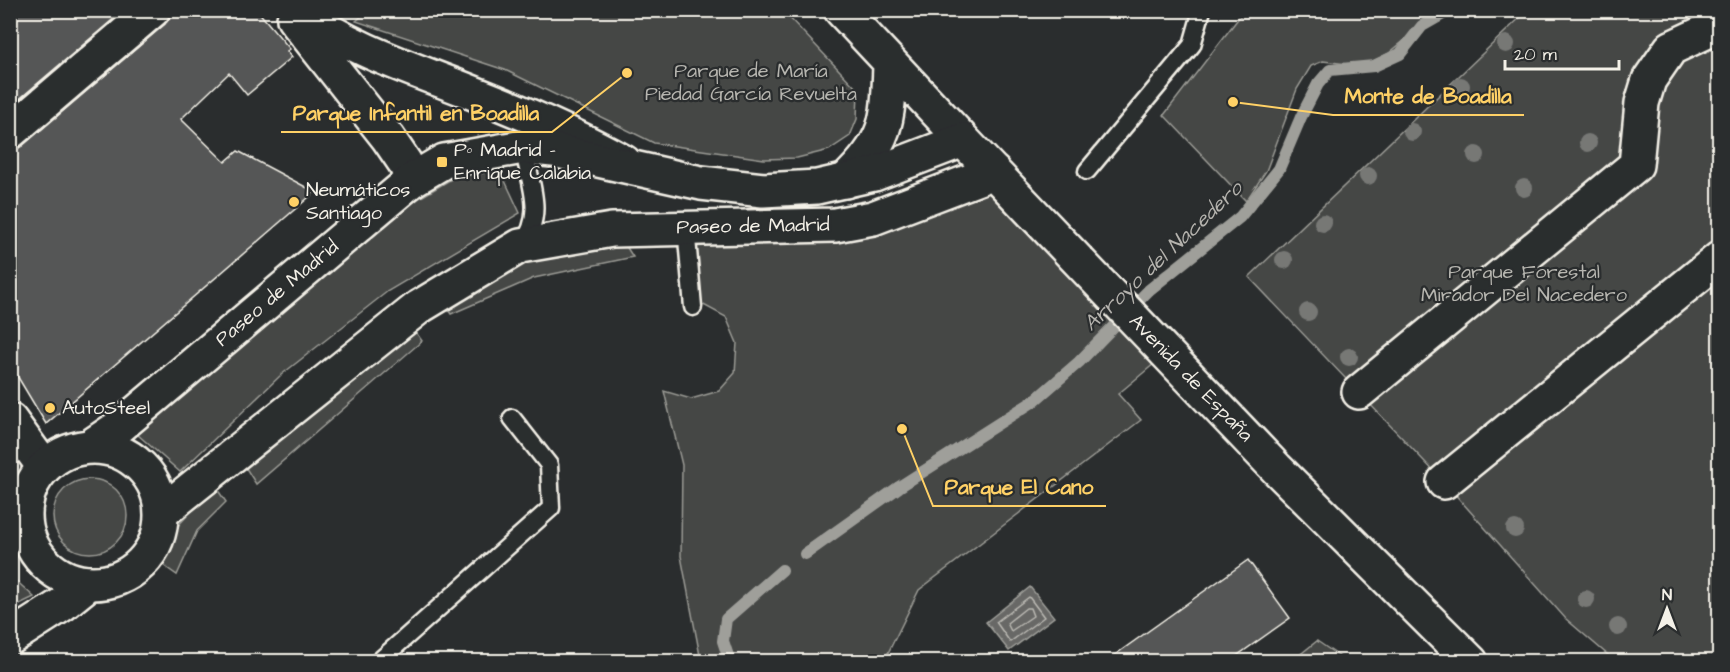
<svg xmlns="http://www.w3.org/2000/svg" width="1730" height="672" font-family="'Architects Daughter',sans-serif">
<rect width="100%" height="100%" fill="#2a2d2e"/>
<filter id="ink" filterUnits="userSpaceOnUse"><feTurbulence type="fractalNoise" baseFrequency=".0167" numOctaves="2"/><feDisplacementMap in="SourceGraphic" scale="12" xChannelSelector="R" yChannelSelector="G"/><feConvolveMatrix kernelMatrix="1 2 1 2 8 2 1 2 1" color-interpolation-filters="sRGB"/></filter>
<g filter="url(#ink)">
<path fill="#444645" stroke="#9c9c96" stroke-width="1.5" d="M368 11H783L858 90 857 119 850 136 829 150 797 158 764 159 654 143 505 70 356 21Z
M1244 11V10L1440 11 1389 53 1363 66 1323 61 1311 66 1297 89 1266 171 1246 201 1164 115Z
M1527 11H1719V661H1615L1566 619 1444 482 1249 277Z
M500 170 520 213 388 291 281 375 180 472 137 434 401 209 458 175Z
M992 181 1161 358 1118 394 1141 420 919 590 884 661H701L681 556 682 465 664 391 691 399 719 391 735 373 737 343 726 317 698 302 692 234Z
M622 240 633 257 534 278 451 314 441 300 517 262Z
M410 324 422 341 256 484 242 462Z
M53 516a37 37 0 1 1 74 0a37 37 0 1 1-74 0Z
M215 486 226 502 197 531 177 575 160 563 173 531Z
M11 576 34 597 11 608Z
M1317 641 1346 661H1292Z"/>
<path fill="#676866" stroke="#9f9f9a" stroke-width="1.5" d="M1030 587 1054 617 1009 651 986 622Z"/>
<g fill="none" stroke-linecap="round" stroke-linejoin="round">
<path stroke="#bcbab4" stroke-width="1.5" d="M1029 597 1044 617 1010 642 996 622Z
M1026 608H1030L1033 616 1011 631 1007 623Z"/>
<path stroke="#9f9f9a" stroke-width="12" d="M805 554 899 487 1034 401 1079 362 1149 290 1240 217 1279 169 1301 117 1318 84 1330 70 1374 66 1400 54 1422 26 1450 10
M730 662 723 641 726 619 782 570"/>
</g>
<path fill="#555756" stroke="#f4f1e8" stroke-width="1.5" d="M10 10H124L10 107Z
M171 10H257L290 49 287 51 292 57 247 95 229 73 181 119 225 162 238 151 315 192 46 424 10 364V150L22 146 165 24Z
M1248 560 1290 618 1228 662H1105Z"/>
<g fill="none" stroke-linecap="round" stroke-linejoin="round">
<g stroke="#f4f1e8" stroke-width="21">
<path id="lane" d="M1087 171 1192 45 1202 10
M686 227 693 307
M521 246C546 214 530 184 523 147
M378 662 551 508 549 465 512 418"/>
</g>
<g stroke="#f4f1e8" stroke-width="38">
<path id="street" d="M297 10C348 48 407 67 466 90 520 111 572 133 624 162
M841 10 963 140
M294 19 388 138 405 163 412 180
M10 132 153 10
M845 181C888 140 888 122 890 65
M1359 392 1636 165 1642 103 1649 80 1671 48 1720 25
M10 420 44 467
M1444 482 1720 258"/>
</g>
<g stroke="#f4f1e8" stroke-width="38">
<path id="secondary" d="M91 446 119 427 412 180 444 161 523 147 553 150 701 183 763 190 817 187 874 174 963 140 1277 469 1471 662
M25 515a68 68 0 1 1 136 0a68 68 0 1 1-136 0Z
M162 512 419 307 520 246 612 230 835 225 873 218 994 172
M10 638 63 604 89 583"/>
</g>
<use href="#lane" stroke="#2a2d2e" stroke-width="16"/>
<use href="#street" stroke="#2a2d2e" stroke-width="33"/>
<use href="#secondary" stroke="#2a2d2e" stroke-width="33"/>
</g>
<g fill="#777875">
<circle cx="1506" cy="44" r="9"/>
<circle cx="1461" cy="86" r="9"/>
<circle cx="1412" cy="132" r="9"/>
<circle cx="1588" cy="143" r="9"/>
<circle cx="1476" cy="155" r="9"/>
<circle cx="1368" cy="176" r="9"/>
<circle cx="1524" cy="188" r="9"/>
<circle cx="1323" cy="223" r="9"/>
<circle cx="1284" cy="260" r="9"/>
<circle cx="1308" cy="312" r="9"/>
<circle cx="1349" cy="357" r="9"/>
<circle cx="1515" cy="529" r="9"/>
<circle cx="1586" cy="599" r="9"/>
<circle cx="1618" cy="627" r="9"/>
</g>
</g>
<g fill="#ffd166" stroke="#2a2d2e" stroke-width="2">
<rect x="436" y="156" width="12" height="12" rx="3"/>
<circle cx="294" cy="202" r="6"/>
<circle cx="50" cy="408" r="6"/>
</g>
<g text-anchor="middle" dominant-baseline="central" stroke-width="4.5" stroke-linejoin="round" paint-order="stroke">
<g font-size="20" fill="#b6b5af" stroke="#2a2d2e">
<text x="751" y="71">Parque de María<tspan x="751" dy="23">Piedad García Revuelta</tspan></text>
<text x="1524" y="272">Parque Forestal<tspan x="1524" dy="23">Mirador Del Nacedero</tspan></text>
</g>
<g font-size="20" fill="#f4f1e8" stroke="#2a2d2e" text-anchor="start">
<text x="454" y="150">Pº Madrid -<tspan x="454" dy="23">Enrique Calabia</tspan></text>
<text x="306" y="190">Neumáticos<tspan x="306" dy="23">Santiago</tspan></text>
<text x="62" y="408">AutoSteel</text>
</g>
<g font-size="20" fill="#f4f1e8" stroke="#2a2d2e">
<text transform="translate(753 226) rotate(-1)">Paseo de Madrid</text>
<text transform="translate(277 293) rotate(-40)">Paseo de Madrid</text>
<text transform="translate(1191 378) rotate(46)">Avenida de España</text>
</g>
<g font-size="21" font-style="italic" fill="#b5b3ae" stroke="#2a2d2e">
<text transform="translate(1163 256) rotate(-43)">Arroyo del Nacedero</text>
</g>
</g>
<path fill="none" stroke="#ffd166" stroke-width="2" d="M1233 102L1333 115H1524M627 73L552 132H281M902 429L933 506H1106"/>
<g fill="#ffd166" stroke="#2a2d2e" stroke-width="2">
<circle cx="1233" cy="102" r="6"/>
<circle cx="627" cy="73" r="6"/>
<circle cx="902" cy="429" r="6"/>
</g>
<g font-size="21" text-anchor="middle" font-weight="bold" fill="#ffd166" stroke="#2a2d2e" stroke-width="4.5" stroke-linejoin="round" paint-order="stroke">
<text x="1428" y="103">Monte de Boadilla</text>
<text x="416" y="120">Parque Infantil en Boadilla</text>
<text x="1019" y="494">Parque El Cano</text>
</g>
<rect width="1730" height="672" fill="none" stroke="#2a2d2e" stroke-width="36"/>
<rect x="18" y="18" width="1694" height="636" fill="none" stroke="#f4f1e8" stroke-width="2" filter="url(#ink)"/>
<g transform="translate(1667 609)" stroke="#2a2d2e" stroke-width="4.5" paint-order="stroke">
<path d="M0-4.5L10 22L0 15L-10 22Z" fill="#f4f1e8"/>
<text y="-9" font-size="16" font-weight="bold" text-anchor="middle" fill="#f4f1e8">N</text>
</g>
<path d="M1505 60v9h114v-9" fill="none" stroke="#f4f1e8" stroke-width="3"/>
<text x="1514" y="60" font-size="18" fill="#f4f1e8" stroke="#2a2d2e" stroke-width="4.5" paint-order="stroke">20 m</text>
</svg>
